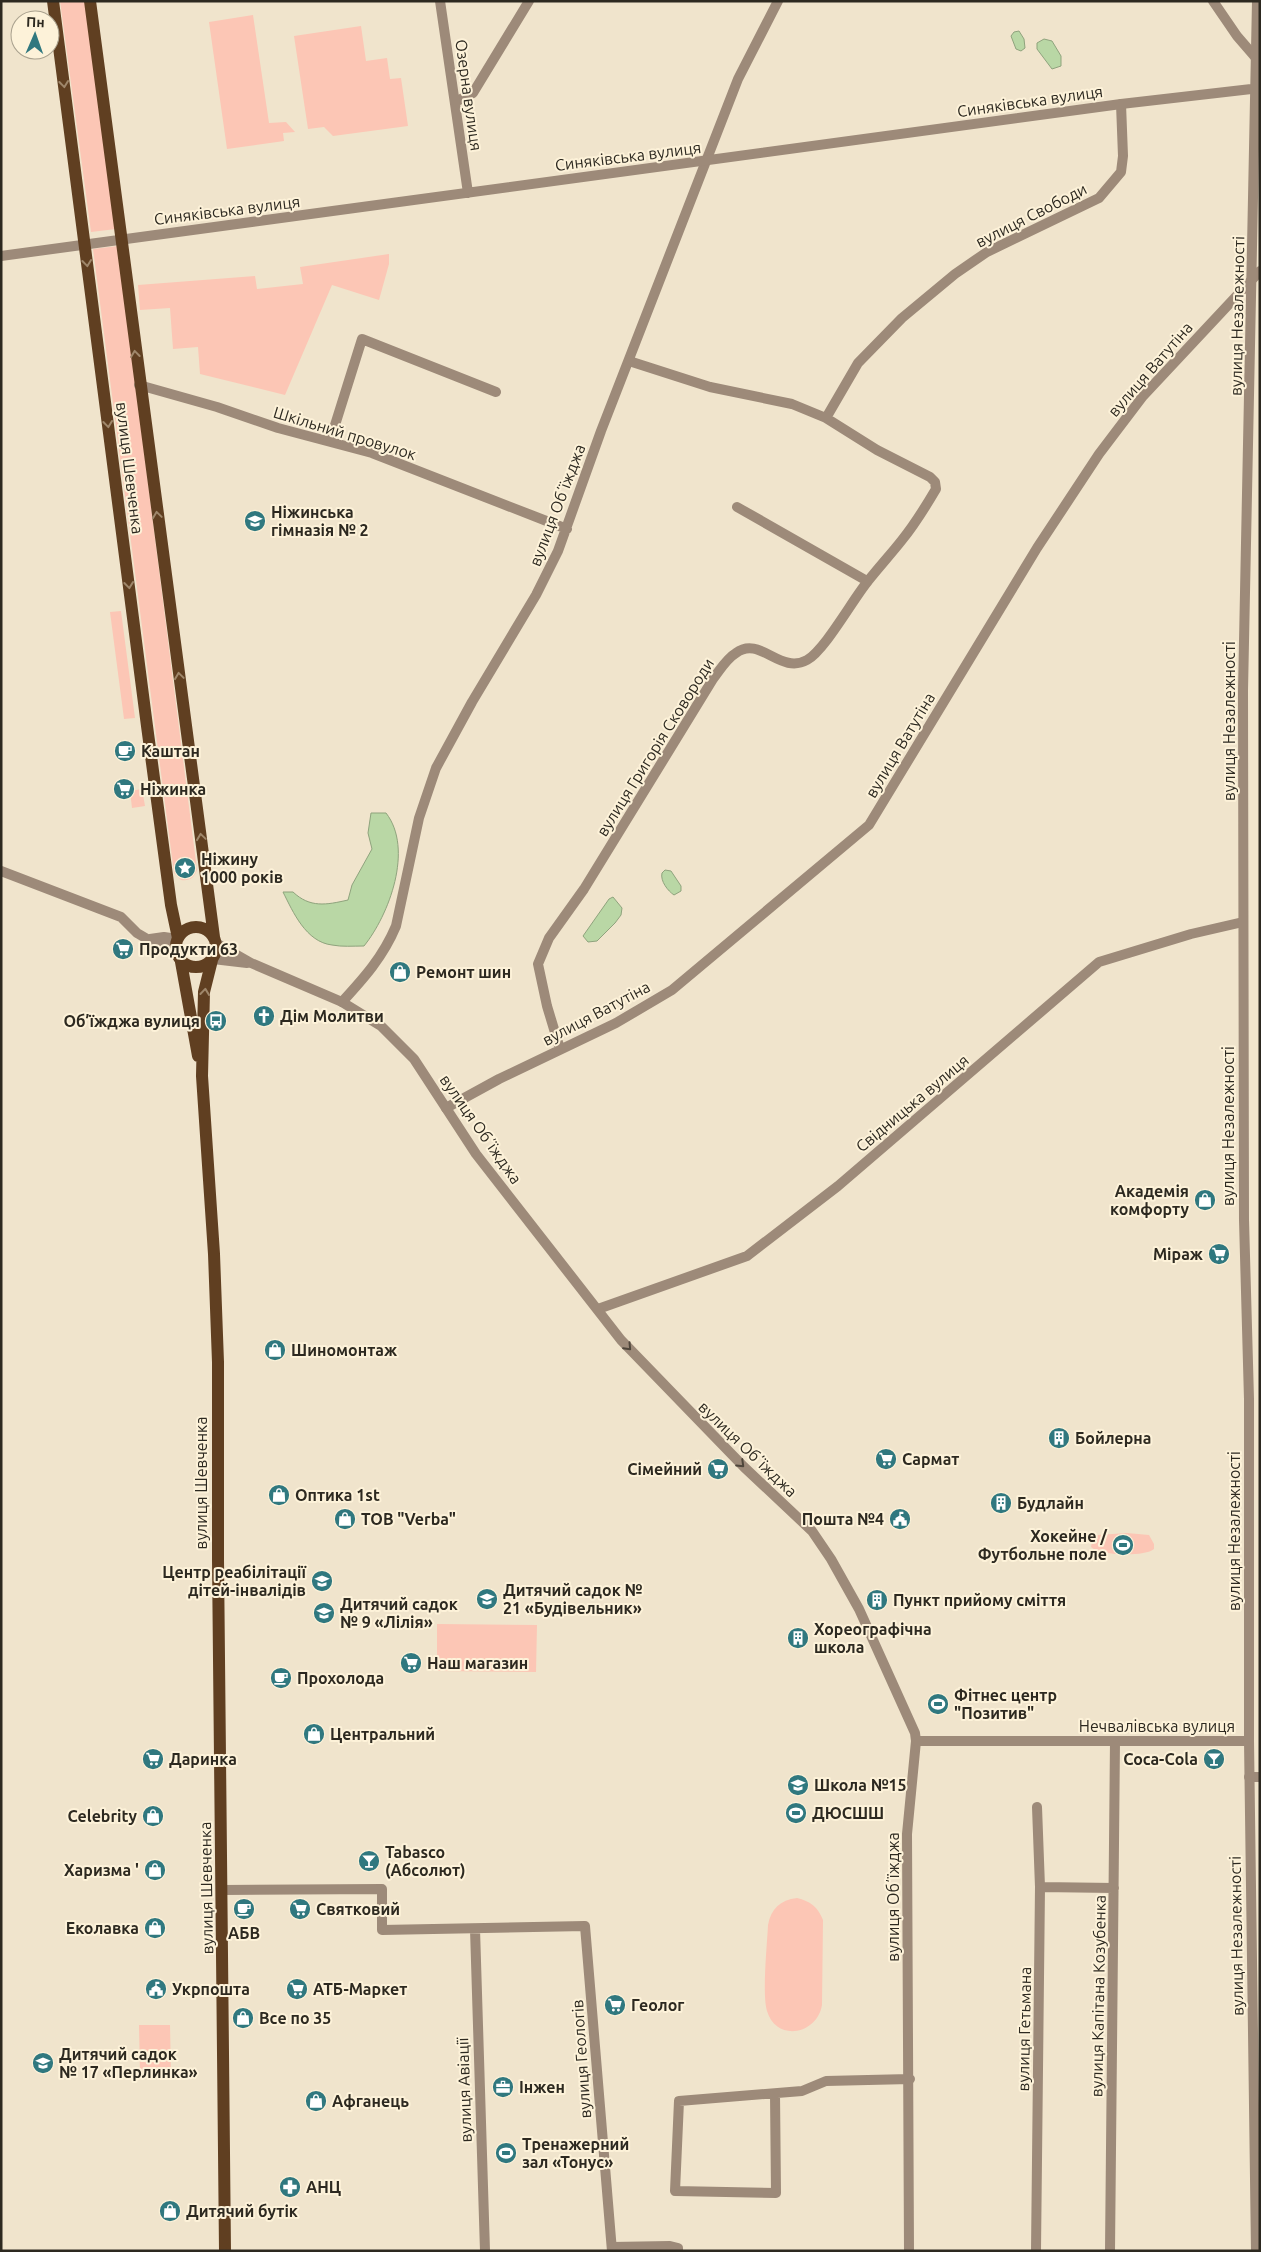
<svg xmlns="http://www.w3.org/2000/svg" width="1261" height="2252" font-family="Ubuntu,sans-serif">
<rect width="100%" height="100%" fill="#f0e4cc"/>
<path fill="#fcc6b5" d="M60 1H86L116 229 91 232Z
M253 15 269 123 286 122 295 132 283 133 284 141 227 149 209 22Z
M361 26 366 61 387 58 390 79 401 78 408 126 333 136 324 127 308 129 294 36Z
M118 246 197 870C194 878 190 881 181 880L174 873 93 249Z
M389 254V264L379 300 332 285 285 395 200 374 198 347 173 349 170 308 140 310 138 285 255 276 257 289 303 284 300 267Z
M121 611 135 718 124 719 110 612Z
M142 789 145 806 132 808 130 791Z
M1127 1533 1149 1535 1154 1544V1549C1145 1557 1100 1556 1091 1547L1093 1537 1098 1535Z
M437 1624 537 1625 536 1672 437 1671Z
M797 1898C810 1901 818 1907 823 1920L822 2005C817 2035 776 2042 767 2011 762 1994 767 1946 768 1925 771 1909 780 1900 797 1898Z
M139 2025H170L171 2074H140Z"/>
<path fill="#b9d7a5" stroke="#8fa37d" d="M1019 31 1024 39 1025 48 1021 51 1016 49 1011 36 1014 32Z
M1044 39 1052 41 1061 56V66L1052 69 1037 49V43Z
M371 813H386C414 849 389 915 364 946 353 946 342 947 332 945 306 942 293 912 283 892H293C310 908 326 905 348 900L352 885 372 849 368 833Z
M665 870 671 871 681 886V891L674 895C668 891 660 881 662 873Z
M613 897 622 908 621 915 615 923 597 941 588 942 583 936 609 899Z"/>
<g fill="none" stroke-linecap="round" stroke-linejoin="round">
<path stroke="#9d8a79" stroke-width="10" d="M1213 1 1237 36 1256 58
M455 102 473 93 529 1
M139 385 217 407 278 428 372 453 567 529
M826 418 858 363 902 318 955 274 987 252 1099 198 1121 172 1123 156 1121 104
M330 441 362 339 496 392
M737 507 867 581
M1 871 121 917 137 933 154 943 164 944 175 949
M150 939 164 937 177 939
M342 1002C364 978 383 957 396 926L419 818 436 768 472 702 536 595 558 551 601 431 738 79 778 1
M560 1049 547 1006 538 964 549 938 584 889 713 679C720 670 726 659 736 653 760 635 780 675 807 660 825 650 853 599 868 581 879 567 891 554 902 540 915 524 926 506 936 489L935 482 930 477 877 450 826 418 792 404 710 387 629 361
M446 1108 499 1079 616 1023 672 990 869 825 1037 548 1099 454 1143 396 1260 271
M598 1309 747 1256 838 1186 1099 962 1191 934 1243 922
M1249 1777H1260
M1040 1887 1114 1888
M222 1890 382 1889V1930L585 1926 612 2251
M475 1929 485 2251
M775 2094 776 2193 675 2191 679 2101 802 2091 826 2081 910 2079
M612 2247 670 2246 678 2248V2251
M909 2251 907 1834 916 1741
M1036 2251 1040 1887 1037 1807
M1110 2251 1115 1741"/>
<path stroke="#9d8a79" stroke-width="10" d="M440 1 468 193
M1 256 1121 104 1260 88
M216 943 251 963 342 1002 381 1026 414 1059 476 1154 621 1340 744 1467 812 1531 831 1559 859 1609 915 1733 916 1741H1249
M213 959 247 963
M1256 2251 1249 1741V1399L1244 1220 1243 691 1257 1"/>
<path stroke="#603f21" stroke-width="12" d="M53 1 147 726 171 905 178 938
M90 1 214 937
M176 947a20 20 0 1 1 40 0a20 20 0 1 1-40 0Z
M212 960 204 992 202 1076 214 1254 218 1362V1560L225 2251
M181 962 198 1056"/>
</g>
<defs><path id="oneway-chevron" d="M-2-3.5L2.5 0L-2 3.5" fill="none" stroke-width="1.6" stroke-linecap="round" stroke-linejoin="round" transform="scale(1.25)"/></defs>
<g stroke="#9f876b">
<use href="#oneway-chevron" transform="translate(64 84) rotate(83)"/>
<use href="#oneway-chevron" transform="translate(87 263) rotate(83)"/>
<use href="#oneway-chevron" transform="translate(135 354) rotate(-97)"/>
<use href="#oneway-chevron" transform="translate(108 424) rotate(83)"/>
<use href="#oneway-chevron" transform="translate(157 515) rotate(-98)"/>
<use href="#oneway-chevron" transform="translate(129 585) rotate(83)"/>
<use href="#oneway-chevron" transform="translate(179 676) rotate(-98)"/>
<use href="#oneway-chevron" transform="translate(201 837) rotate(-98)"/>
<use href="#oneway-chevron" transform="translate(205 992) rotate(-84)"/>
</g>
<g stroke="#4f463b">
<use href="#oneway-chevron" transform="translate(628 1347) rotate(47)"/>
<use href="#oneway-chevron" transform="translate(741 1464) rotate(44)"/>
</g>
<defs>
<g id="school-disc" transform="scale(1.125)"><circle r="9.5" fill="#30787f" stroke="#fdf2d9"/><path d="M0-5L7-2L0 1L-7-2ZM-4 1L0 2.5L4 1V4Q0 6-4 4Z" fill="#fff"/></g>
<g id="cafe-disc" transform="scale(1.125)"><circle r="9.5" fill="#30787f" stroke="#fdf2d9"/><path d="M-5.5-4.5H6V0H3Q3 3.5 0 3.5H-2.5Q-5.5 3.5-5.5 0ZM3-3.2v2h1.7v-2ZM-6 4.5H4V6H-6Z" fill="#fff"/></g>
<g id="supermarket-disc" transform="scale(1.125)"><circle r="9.5" fill="#30787f" stroke="#fdf2d9"/><path d="M-6-5.5h2.5l.6 2H6L4.5 2H-2.5L-4.4-4H-6ZM-1.5 3.2a1.3 1.3 0 1 0 .1 0ZM3 3.2a1.3 1.3 0 1 0 .1 0Z" fill="#fff"/></g>
<g id="sight-disc" transform="scale(1.125)"><circle r="9.5" fill="#30787f" stroke="#fdf2d9"/><path d="M0-6L1.8-2.2L6-1.7L2.9 1.2L3.7 5.4L0 3.3L-3.7 5.4L-2.9 1.2L-6-1.7L-1.8-2.2Z" fill="#fff"/></g>
<g id="shop-disc" transform="scale(1.125)"><circle r="9.5" fill="#30787f" stroke="#fdf2d9"/><path d="M-5-2.5h2.3a2.7 3.5 0 0 1 5.4 0H5L5.5 6h-11ZM-1.5-2.5h3a1.5 2.3 0 0 0-3 0Z" fill="#fff"/></g>
<g id="church-disc" transform="scale(1.125)"><circle r="9.5" fill="#30787f" stroke="#fdf2d9"/><path d="M-1.2-6h2.4v3.5h3.3v2.4h-3.3V6h-2.4V-.1h-3.3v-2.4h3.3Z" fill="#fff"/></g>
<g id="bus-disc" transform="scale(1.125)"><circle r="9.5" fill="#30787f" stroke="#fdf2d9"/><path d="M-5-6H5V4H4V6H2V4H-2V6H-4V4H-5ZM-3.5-4V0h7V-4ZM-3.5 1.2v1.5H-2V1.2ZM2 1.2v1.5H3.5V1.2Z" fill="#fff"/></g>
<g id="building-disc" transform="scale(1.125)"><circle r="9.5" fill="#30787f" stroke="#fdf2d9"/><path d="M-4-6H4V6H1V3H-1V6H-4ZM-2.5-4.3h1.7v1.8h-1.7ZM.8-4.3h1.7v1.8H.8ZM-2.5-1h1.7V.8h-1.7ZM.8-1h1.7V.8H.8Z" fill="#fff"/></g>
<g id="civic-disc" transform="scale(1.125)"><circle r="9.5" fill="#30787f" stroke="#fdf2d9"/><path d="M-.6-6.5H3V-4.5H.6V-3L4-1V1h2V6H-6V1h2V-1L-.6-3ZM-1.2 2.5V6h2.4V2.5Z" fill="#fff"/></g>
<g id="stadium-disc" transform="scale(1.125)"><circle r="9.5" fill="#30787f" stroke="#fdf2d9"/><path d="M0-5a6.5 5 0 1 0 0 10a6.5 5 0 1 0 0-10ZM-3.5-1.8h7v3.6h-7Z" fill="#fff"/></g>
<g id="bar-disc" transform="scale(1.125)"><circle r="9.5" fill="#30787f" stroke="#fdf2d9"/><path d="M-6-5H6L.8 .8V4.5H3.5V6h-7V4.5H-.8V.8Z" fill="#fff"/></g>
<g id="office-disc" transform="scale(1.125)"><circle r="9.5" fill="#30787f" stroke="#fdf2d9"/><path d="M-6-3h4V-5.5h4V-3h4V5H-6ZM-1-4.5V-3h2v-1.5ZM-6 0V1H6V0Z" fill="#fff"/></g>
<g id="pharmacy-disc" transform="scale(1.125)"><circle r="9.5" fill="#30787f" stroke="#fdf2d9"/><path d="M-2-6h4v4h4v4h-4v4h-4v-4h-4v-4h4Z" fill="#fff"/></g>
</defs>
<g fill-rule="evenodd">
<use href="#school-disc" x="255" y="521"/>
<use href="#cafe-disc" x="125" y="751"/>
<use href="#supermarket-disc" x="124" y="789"/>
<use href="#sight-disc" x="185" y="868"/>
<use href="#supermarket-disc" x="123" y="949"/>
<use href="#shop-disc" x="400" y="972"/>
<use href="#church-disc" x="264" y="1016"/>
<use href="#bus-disc" x="216" y="1021"/>
<use href="#shop-disc" x="1205" y="1200"/>
<use href="#supermarket-disc" x="1219" y="1254"/>
<use href="#shop-disc" x="275" y="1350"/>
<use href="#building-disc" x="1059" y="1438"/>
<use href="#supermarket-disc" x="886" y="1459"/>
<use href="#supermarket-disc" x="718" y="1469"/>
<use href="#shop-disc" x="279" y="1495"/>
<use href="#building-disc" x="1001" y="1503"/>
<use href="#shop-disc" x="345" y="1519"/>
<use href="#civic-disc" x="900" y="1519"/>
<use href="#stadium-disc" x="1123" y="1545"/>
<use href="#school-disc" x="322" y="1581"/>
<use href="#school-disc" x="487" y="1599"/>
<use href="#building-disc" x="877" y="1600"/>
<use href="#school-disc" x="324" y="1613"/>
<use href="#building-disc" x="798" y="1638"/>
<use href="#supermarket-disc" x="411" y="1663"/>
<use href="#cafe-disc" x="281" y="1678"/>
<use href="#stadium-disc" x="938" y="1704"/>
<use href="#shop-disc" x="314" y="1734"/>
<use href="#supermarket-disc" x="153" y="1759"/>
<use href="#bar-disc" x="1214" y="1759"/>
<use href="#school-disc" x="798" y="1785"/>
<use href="#stadium-disc" x="796" y="1813"/>
<use href="#shop-disc" x="153" y="1816"/>
<use href="#bar-disc" x="369" y="1861"/>
<use href="#shop-disc" x="155" y="1870"/>
<use href="#cafe-disc" x="244" y="1909"/>
<use href="#supermarket-disc" x="300" y="1909"/>
<use href="#shop-disc" x="155" y="1928"/>
<use href="#civic-disc" x="156" y="1989"/>
<use href="#supermarket-disc" x="297" y="1989"/>
<use href="#supermarket-disc" x="615" y="2005"/>
<use href="#shop-disc" x="243" y="2018"/>
<use href="#school-disc" x="43" y="2063"/>
<use href="#office-disc" x="503" y="2087"/>
<use href="#shop-disc" x="316" y="2101"/>
<use href="#stadium-disc" x="506" y="2153"/>
<use href="#pharmacy-disc" x="290" y="2187"/>
<use href="#shop-disc" x="170" y="2211"/>
</g>
<g text-anchor="middle" dominant-baseline="central" stroke-width="4" stroke-linejoin="round" paint-order="stroke">
<g font-size="16" fill="#2d2920" stroke="#fdf2d9">
<text transform="translate(469 95) rotate(82)">Озерна вулиця</text>
<text transform="translate(1030 101) rotate(-8)">Синяківська вулиця</text>
<text transform="translate(628 156) rotate(-7)">Синяківська вулиця</text>
<text transform="translate(227 210) rotate(-7)">Синяківська вулиця</text>
<text transform="translate(1031 215) rotate(-27)">вулиця Свободи</text>
<text transform="translate(1237 316) rotate(-89)">вулиця Незалежності</text>
<text transform="translate(1150 369) rotate(-49)">вулиця Ватутіна</text>
<text transform="translate(345 433) rotate(17)">Шкільний провулок</text>
<text transform="translate(130 468) rotate(83)">вулиця Шевченка</text>
<text transform="translate(557 505) rotate(-69)">вулиця Обʼїжджа</text>
<text transform="translate(1229 721) rotate(-90)">вулиця Незалежності</text>
<text transform="translate(900 745) rotate(-59)">вулиця Ватутіна</text>
<text transform="translate(655 747) rotate(-58)">вулиця Григорія Сковороди</text>
<text transform="translate(596 1013) rotate(-28)">вулиця Ватутіна</text>
<text transform="translate(912 1103) rotate(-40)">Свідницька вулиця</text>
<text transform="translate(1228 1126) rotate(-90)">вулиця Незалежності</text>
<text transform="translate(481 1129) rotate(55)">вулиця Обʼїжджа</text>
<text transform="translate(748 1449) rotate(44)">вулиця Обʼїжджа</text>
<text transform="translate(201 1483) rotate(-90)">вулиця Шевченка</text>
<text transform="translate(1234 1531) rotate(-90)">вулиця Незалежності</text>
<text x="1157" y="1726">Нечвалівська вулиця</text>
<text transform="translate(206 1888) rotate(-91)">вулиця Шевченка</text>
<text transform="translate(893 1897) rotate(-90)">вулиця Обʼїжджа</text>
<text transform="translate(1236 1936) rotate(-91)">вулиця Незалежності</text>
<text transform="translate(1098 1996) rotate(-89)">вулиця Капітана Козубенка</text>
<text transform="translate(1024 2029) rotate(-89)">вулиця Гетьмана</text>
<text transform="translate(581 2059) rotate(-94)">вулиця Геологів</text>
<text transform="translate(464 2090) rotate(-92)">вулиця Авіації</text>
</g>
<g font-size="16" font-weight="bold" fill="#2d2920" stroke="#fdf2d9" text-anchor="start">
<text x="271" y="512">Ніжинська<tspan x="271" dy="18">гімназія № 2</tspan></text>
<text x="141" y="751">Каштан</text>
<text x="140" y="789">Ніжинка</text>
<text x="201" y="859">Ніжину<tspan x="201" dy="18">1000 років</tspan></text>
<text x="139" y="949">Продукти 63</text>
<text x="416" y="972">Ремонт шин</text>
<text x="280" y="1016">Дім Молитви</text>
<text x="200" y="1021" text-anchor="end">Об’їжджа вулиця</text>
<text x="1189" y="1191" text-anchor="end">Академія<tspan x="1189" dy="18">комфорту</tspan></text>
<text x="1203" y="1254" text-anchor="end">Міраж</text>
<text x="291" y="1350">Шиномонтаж</text>
<text x="1075" y="1438">Бойлерна</text>
<text x="902" y="1459">Сармат</text>
<text x="702" y="1469" text-anchor="end">Сімейний</text>
<text x="295" y="1495">Оптика 1st</text>
<text x="1017" y="1503">Будлайн</text>
<text x="361" y="1519">ТОВ "Verba"</text>
<text x="884" y="1519" text-anchor="end">Пошта №4</text>
<text x="1107" y="1536" text-anchor="end">Хокейне /<tspan x="1107" dy="18">Футбольне поле</tspan></text>
<text x="306" y="1572" text-anchor="end">Центр реабілітації<tspan x="306" dy="18">дітей-інвалідів</tspan></text>
<text x="503" y="1590">Дитячий садок №<tspan x="503" dy="18">21 «Будівельник»</tspan></text>
<text x="893" y="1600">Пункт прийому сміття</text>
<text x="340" y="1604">Дитячий садок<tspan x="340" dy="18">№ 9 «Лілія»</tspan></text>
<text x="814" y="1629">Хореографічна<tspan x="814" dy="18">школа</tspan></text>
<text x="427" y="1663">Наш магазин</text>
<text x="297" y="1678">Прохолода</text>
<text x="954" y="1695">Фітнес центр<tspan x="954" dy="18">"Позитив"</tspan></text>
<text x="330" y="1734">Центральний</text>
<text x="169" y="1759">Даринка</text>
<text x="1198" y="1759" text-anchor="end">Coca-Cola</text>
<text x="814" y="1785">Школа №15</text>
<text x="812" y="1813">ДЮСШШ</text>
<text x="137" y="1816" text-anchor="end">Celebrity</text>
<text x="385" y="1852">Tabasco<tspan x="385" dy="18">(Абсолют)</tspan></text>
<text x="139" y="1870" text-anchor="end">Харизма '</text>
<text x="316" y="1909">Святковий</text>
<text x="139" y="1928" text-anchor="end">Еколавка</text>
<text x="244" y="1933" text-anchor="middle">АБВ</text>
<text x="172" y="1989">Укрпошта</text>
<text x="313" y="1989">АТБ-Маркет</text>
<text x="631" y="2005">Геолог</text>
<text x="259" y="2018">Все по 35</text>
<text x="59" y="2054">Дитячий садок<tspan x="59" dy="18">№ 17 «Перлинка»</tspan></text>
<text x="519" y="2087">Інжен</text>
<text x="332" y="2101">Афганець</text>
<text x="522" y="2144">Тренажерний<tspan x="522" dy="18">зал «Тонус»</tspan></text>
<text x="306" y="2187">АНЦ</text>
<text x="186" y="2211">Дитячий бутік</text>
</g>
</g>
<rect width="1261" height="2252" fill="none" stroke="#2d2920" stroke-width="5"/>
<g transform="translate(35 35) rotate(2)"><circle r="24" fill="#fdf2d9" stroke="#aaa28f"/>
<path d="M0-4L9 19L0 12L-9 19Z" fill="#30787f"/>
<text y="-8" font-size="14" font-weight="bold" text-anchor="middle" fill="#2d2920">Пн</text>
</g>
</svg>
